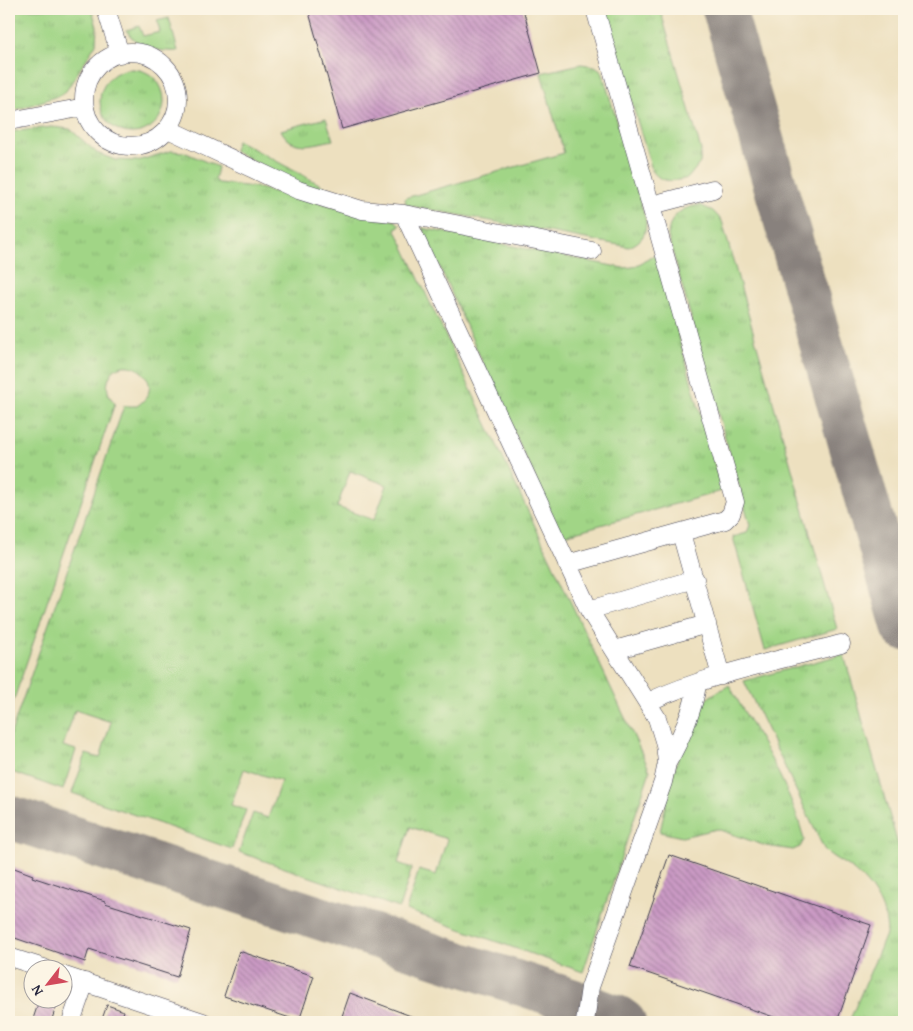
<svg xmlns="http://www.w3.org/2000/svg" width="913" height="1031" font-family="'Gentium Book Plus',serif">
<defs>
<pattern id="grass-tufts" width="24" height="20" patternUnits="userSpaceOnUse" patternTransform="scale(1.25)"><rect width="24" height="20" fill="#a1d586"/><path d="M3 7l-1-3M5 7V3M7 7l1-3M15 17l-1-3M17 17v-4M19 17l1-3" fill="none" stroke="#8ab775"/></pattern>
<pattern id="building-back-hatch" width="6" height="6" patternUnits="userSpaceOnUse" patternTransform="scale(1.25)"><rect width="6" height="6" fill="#ca9ac4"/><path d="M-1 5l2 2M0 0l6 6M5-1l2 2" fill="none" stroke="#a47da0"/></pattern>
</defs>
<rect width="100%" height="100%" fill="#fcf5e5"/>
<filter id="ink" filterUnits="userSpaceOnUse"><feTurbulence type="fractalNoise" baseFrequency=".02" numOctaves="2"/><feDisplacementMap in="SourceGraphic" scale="10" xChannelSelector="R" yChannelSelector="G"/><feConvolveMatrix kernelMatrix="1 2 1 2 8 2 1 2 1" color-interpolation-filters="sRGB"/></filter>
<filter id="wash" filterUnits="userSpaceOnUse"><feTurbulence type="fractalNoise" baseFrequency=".0096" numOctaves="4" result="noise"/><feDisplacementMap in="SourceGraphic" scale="20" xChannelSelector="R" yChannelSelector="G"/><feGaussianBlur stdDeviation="1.12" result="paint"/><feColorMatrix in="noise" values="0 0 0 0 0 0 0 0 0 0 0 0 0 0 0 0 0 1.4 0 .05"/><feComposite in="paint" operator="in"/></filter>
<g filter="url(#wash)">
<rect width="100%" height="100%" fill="#ede0bf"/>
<path fill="url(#grass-tufts)" stroke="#627c60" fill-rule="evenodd" d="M9 9H92L97 27 96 44 66 91 61 95 12 111H9Z
M604 9H660L701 150 700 163 688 178C675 181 660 184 652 170Z
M169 18 178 51C159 52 137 48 126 30L139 26 143 36 160 32 157 21Z
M581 64 595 66 602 71 646 221C646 235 642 241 629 247L406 205 405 198 564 153 541 73Z
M100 101a32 32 0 1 1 64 0a32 32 0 1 1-64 0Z
M326 118 333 140C313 144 292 152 281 130Z
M52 127 70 129 97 153 115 160 137 161 171 151 184 152 218 167 215 180 219 183 254 187 396 221 400 226 395 228 650 771 583 972 406 910 419 870 436 875 447 839 410 827 398 863 412 868 399 908 239 852 253 813 268 818 281 781 244 769 231 805 246 810 232 849 72 793 86 754 100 758 111 722 75 710 63 746 76 750 63 790 9 771V739L124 406H137C174 381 118 345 108 381 106 390 109 397 115 403L9 714V132ZM350 471 387 485 374 520 337 507Z
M237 140 336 193C303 192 262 166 234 150Z
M700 205 713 211 722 221 837 629 765 650 733 537 747 533 750 525 668 236C669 217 681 207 700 205Z
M422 228 623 268 633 267 656 255 722 491 561 536Z
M840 655H844L904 866V1022H849L887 932C886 907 872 885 852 869 843 862 832 858 824 849L744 681Z
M729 685C756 734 791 785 804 840L800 847 793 850 766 846 717 829 682 837 660 832C668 795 681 728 706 700 711 694 723 690 729 685Z"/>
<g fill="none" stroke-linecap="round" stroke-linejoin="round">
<path stroke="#88817d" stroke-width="44" d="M724 9 904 629
M9 817 574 1001 617 1017 624 1022"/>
</g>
<g id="blocks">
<path fill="url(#building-back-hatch)" d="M308 9H523L541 73 342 129Z
M669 855 871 925 837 1022H788L630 967Z
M9 866 33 875 32 877 105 901V903L191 930 177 977 89 949 85 962 9 936Z
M239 951 314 976 299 1021 224 996Z
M350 993 424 1021V1022H340Z
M40 998H59L51 1022H32Z
M107 1005 124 1011 120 1022H101Z"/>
</g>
</g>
<g filter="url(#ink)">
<use href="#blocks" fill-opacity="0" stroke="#403e4f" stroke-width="1"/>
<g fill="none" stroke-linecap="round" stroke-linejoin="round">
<g stroke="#403e4f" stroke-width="19">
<path id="minor" d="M106 9 120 54
M84 99a47 47 0 1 1 94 0a47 47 0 1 1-94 0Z
M9 121 85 107
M168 129 298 190 362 210 404 214 592 251
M652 205 713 189
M404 214 589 610 657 718 665 744 667 763 663 782 590 987 585 1022
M681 533 721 676
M567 564 725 520 731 514 735 502 595 9
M589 610 695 579
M615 650 707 624
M648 702C709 674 777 661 841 644
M667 763C680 741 694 709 697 684
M9 957 44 968
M62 975 203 1022
M71 1022 85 982"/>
</g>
<use href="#minor" stroke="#fff" stroke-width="18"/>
</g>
</g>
<rect width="913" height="1031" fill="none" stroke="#fcf5e5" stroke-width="30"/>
<g transform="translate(48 984) rotate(239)"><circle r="24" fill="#fcf5e5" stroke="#a5a1a1"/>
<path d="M0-4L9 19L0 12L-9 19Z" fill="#d1495b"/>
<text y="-8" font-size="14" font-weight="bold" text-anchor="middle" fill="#22223b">N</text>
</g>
</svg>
